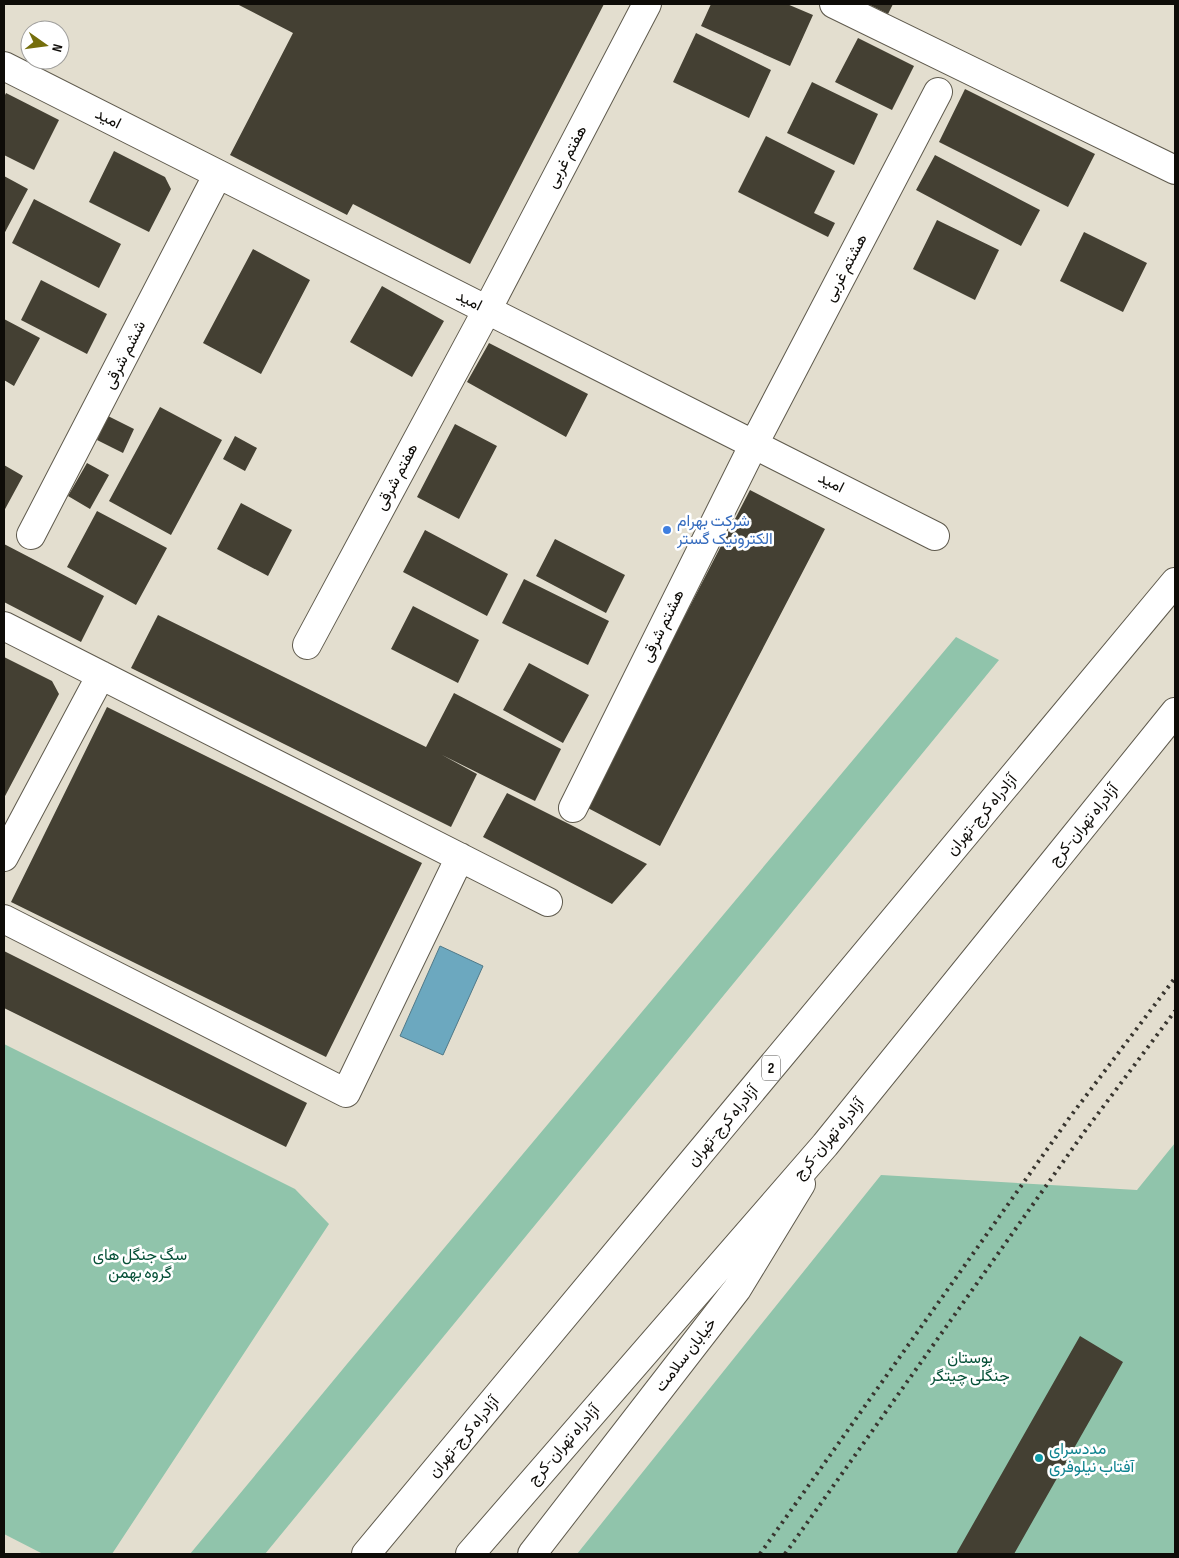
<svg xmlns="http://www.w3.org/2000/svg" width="1179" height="1558" font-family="'Sofia Sans Condensed',Vazirmatn,sans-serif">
<rect width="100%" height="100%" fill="#e3decf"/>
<path fill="#90c4ab" d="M956 637 999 660 265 1554H190L347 1364Z
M4 1044 295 1189 329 1224 112 1554H43L4 1534Z
M1175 1143V1554H577L881 1175 1137 1190Z"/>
<path fill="#6ca8bf" stroke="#507988" d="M440 946 483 966 443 1055 400 1036Z"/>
<path fill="#444033" d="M237 4H604L470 264 353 204 347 215 230 155 293 33Z
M711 4H787L813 15 790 66 701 26Z
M868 4H893L888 14Z
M696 33 771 70 749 118 673 82Z
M858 38 914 66 892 110 835 82Z
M812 82 878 114 854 165 787 133Z
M965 89 1095 154 1068 207 939 142Z
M6 93 59 120 34 170 4 155V97Z
M766 136 835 171 814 213 835 223 828 237 738 192Z
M114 151 165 177 171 189 149 232 89 202Z
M935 155 1040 210 1021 246 916 190Z
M4 176 28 189 4 234Z
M34 199 121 244 99 288 12 243Z
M937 220 999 250 975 300 913 269Z
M1084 232 1147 263 1123 312 1060 281Z
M253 249 310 280 261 374 203 343Z
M41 280 107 314 87 354 21 320Z
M382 286 444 321 412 377 350 342Z
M4 319 40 338 14 386 4 380Z
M489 343 588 394 566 437 467 382Z
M160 407 222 440 171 535 109 501Z
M108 416 134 429 123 453 97 440Z
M455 424 497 446 459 519 417 497Z
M235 436 257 448 245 471 223 459Z
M87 463 109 475 90 509 68 496Z
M4 465 23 476 4 511Z
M750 490 825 529 660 846 586 807Z
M241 503 292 530 268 576 217 549Z
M97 511 167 548 136 605 67 567Z
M425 530 508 574 487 616 403 572Z
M555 539 625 575 606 613 536 576Z
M4 544 104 596 81 642 4 602Z
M524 579 609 621 588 665 502 623Z
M413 606 479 640 458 683 391 649Z
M158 615 426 747 454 693 561 749 535 801 442 755 477 774 451 827 131 668Z
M4 657 52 681 59 694 4 798Z
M529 663 589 695 563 743 503 710Z
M107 707 422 863 326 1057 11 902Z
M507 793 571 825 647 864 612 904 483 837Z
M4 951 307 1103 286 1147 4 1008Z
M1080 1336 1123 1362 1014 1554H956Z"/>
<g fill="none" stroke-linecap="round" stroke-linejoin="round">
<g stroke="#5f5a4d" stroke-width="30">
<path id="minor" d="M834 4 1175 170
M4 66 935 536
M31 535 218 174
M4 626 548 902
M307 645 487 310 647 4
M573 808 754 444 938 92
M4 857 101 675
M4 919 346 1093 460 857"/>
</g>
<g stroke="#5f5a4d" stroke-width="30">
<path id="major" d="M532 1554 737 1289 801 1184"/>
</g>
<g stroke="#5f5a4d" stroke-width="30">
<path id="highway" d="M366 1554 1175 582
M470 1554 825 1145 1175 712"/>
</g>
<use href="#minor" stroke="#fff" stroke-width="28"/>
<use href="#major" stroke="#fff" stroke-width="28"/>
<use href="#highway" stroke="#fff" stroke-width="28"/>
<path stroke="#38352f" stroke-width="4" stroke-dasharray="2.5 5" stroke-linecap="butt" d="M760 1554 1070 1117 1175 978
M785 1554 1085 1131 1175 1011"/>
</g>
<circle fill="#3f7fe0" stroke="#fff" stroke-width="2" cx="667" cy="530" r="5"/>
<circle fill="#0f9aa8" stroke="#fff" stroke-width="2" cx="1039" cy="1458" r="5"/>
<g text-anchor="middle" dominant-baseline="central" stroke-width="5" stroke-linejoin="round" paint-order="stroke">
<rect fill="#fff" stroke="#565552" stroke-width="1" x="762" y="1055.5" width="18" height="25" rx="4"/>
<g font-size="15" font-weight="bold" fill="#0e0c08">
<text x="771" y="1068">2</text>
</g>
<g font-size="16" fill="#0e0c08" stroke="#fff">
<text transform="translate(108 119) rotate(27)">امید</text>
<text transform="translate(567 157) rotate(-62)">هفتم غربی</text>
<text transform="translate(846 268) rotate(-62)">هشتم غربی</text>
<text transform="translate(469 301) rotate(27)">امید</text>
<text transform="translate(125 355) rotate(-63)">ششم شرقی</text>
<text transform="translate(397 477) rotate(-62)">هفتم شرقی</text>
<text transform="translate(831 483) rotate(27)">امید</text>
<text transform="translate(663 626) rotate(-64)">هشتم شرقی</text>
<text transform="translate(982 815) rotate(-50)">آزادراه کرج-تهران</text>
<text transform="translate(1084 825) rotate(-51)">آزادراه تهران-کرج</text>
<text transform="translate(723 1126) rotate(-50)">آزادراه کرج-تهران</text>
<text transform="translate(829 1139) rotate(-50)">آزادراه تهران-کرج</text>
<text transform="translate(686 1355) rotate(-52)">خیابان سلامت</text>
<text transform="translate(464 1437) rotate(-50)">آزادراه کرج-تهران</text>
<text transform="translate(564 1445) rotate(-49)">آزادراه تهران-کرج</text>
</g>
<g font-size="16" fill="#366cbe" stroke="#fff" text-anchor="start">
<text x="677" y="521">شرکت بهرام<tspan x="677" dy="18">الکترونیک گستر</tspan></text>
</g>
<g font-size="16" fill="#065037" stroke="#fff">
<text x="140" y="1255">سگ جنگل های<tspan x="140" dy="18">گروه بهمن</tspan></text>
<text x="970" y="1358">بوستان<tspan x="970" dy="18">جنگلی چیتگر</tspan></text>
</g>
<g font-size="16" fill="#0d838f" stroke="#fff" text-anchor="start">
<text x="1049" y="1449">مددسرای<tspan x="1049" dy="18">آفتاب نیلوفری</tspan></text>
</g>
</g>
<rect width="1179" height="1558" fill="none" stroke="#0e0c08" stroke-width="10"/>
<g transform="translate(45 45) rotate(104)"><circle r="24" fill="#ffffff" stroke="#9f9e9c"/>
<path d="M0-4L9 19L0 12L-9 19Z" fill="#756e0c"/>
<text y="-8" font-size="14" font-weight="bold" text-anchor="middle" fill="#0e0c08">N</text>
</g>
</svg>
